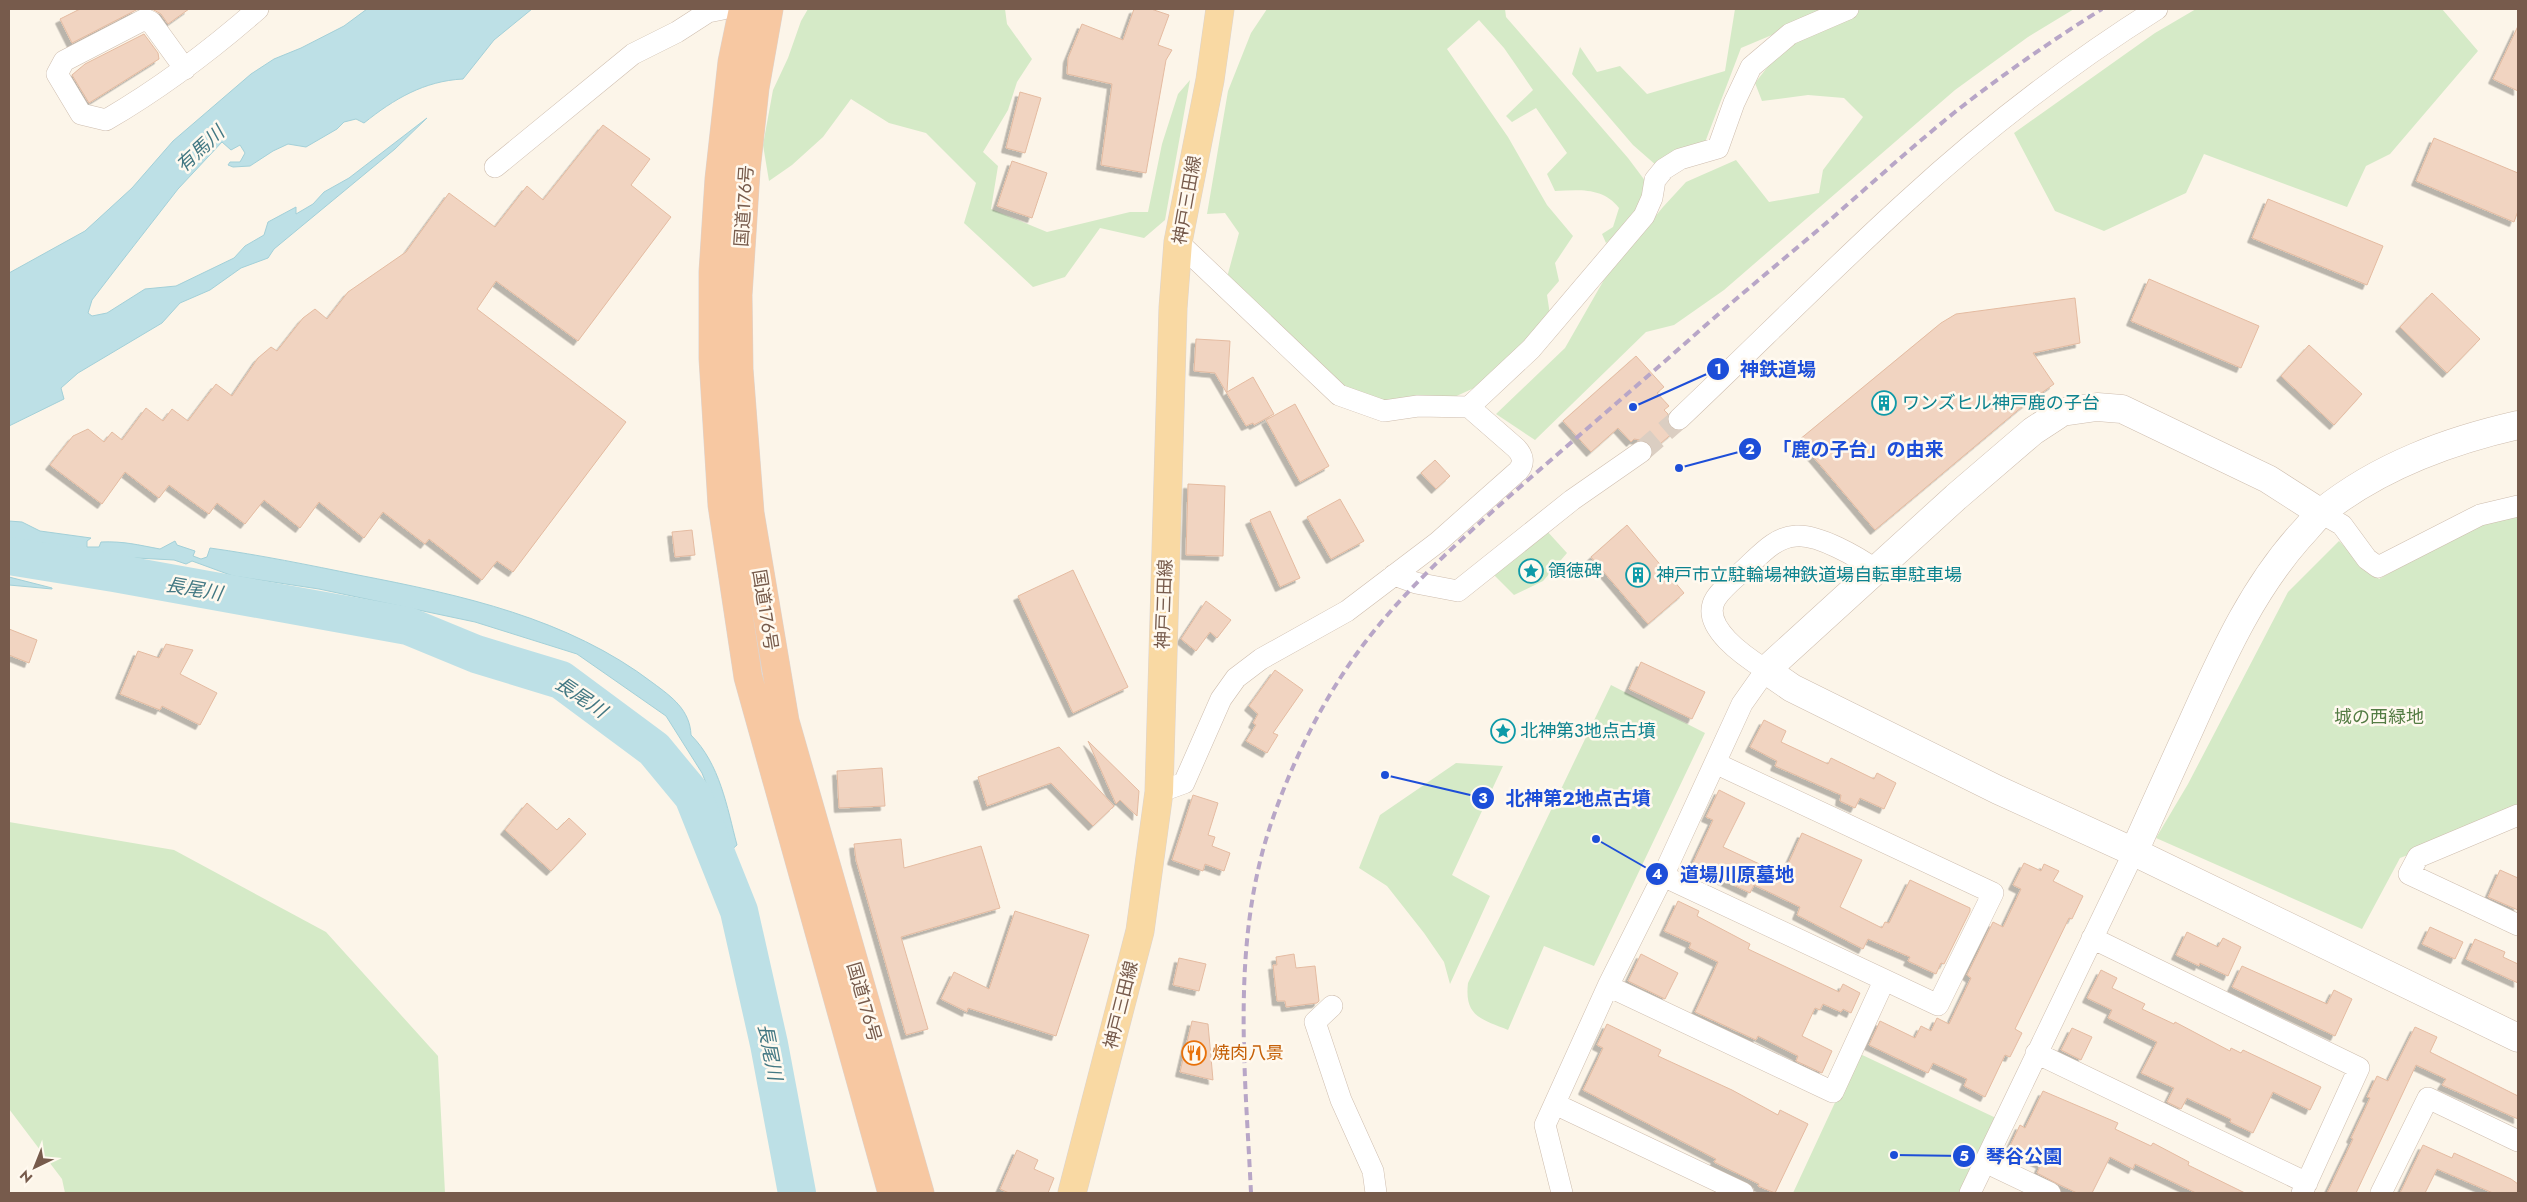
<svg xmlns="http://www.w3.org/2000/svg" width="2527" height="1202" font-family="Jost,'Noto Sans JP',sans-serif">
<defs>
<filter id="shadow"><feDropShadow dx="-4.5" dy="4.5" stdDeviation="0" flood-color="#0004"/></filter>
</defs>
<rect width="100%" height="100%" fill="#fcf5e9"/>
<path fill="#d5eac7" d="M808 9H1005L1007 24 1032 59 1017 82 1008 110 983 152 998 166 991 209 1047 232 1130 212H1148L1162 144 1178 94 1190 80 1165 220 1144 238 1100 228 1065 277 1033 287 964 223 976 183 926 133 889 123 851 99 823 137 792 165 769 181 763 145 773 90 788 58 801 21Z
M1267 9H1505L1506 17 1628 158 1649 186 1636 219 1606 243 1602 234 1613 227 1619 208C1603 187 1579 190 1555 191L1547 174 1567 153 1536 108 1512 122 1506 116 1533 90 1504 48 1479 20 1447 49 1508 137 1547 205 1573 236 1555 263 1559 281 1547 295 1551 321 1474 388 1450 399 1387 405 1345 388 1226 281 1239 233 1225 213 1207 214 1228 91 1251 33Z
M1735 9H2074L2028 37 1955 90 1724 290 1674 325 1646 332 1535 440 1496 414 1565 348 1605 278 1663 207 1686 182 1736 160 1769 202 1819 193 1823 170 1863 117 1844 98 1808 95 1762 101 1755 83 1780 51 1779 32 1741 48 1704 145 1657 166 1633 145 1572 74 1580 47 1597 72 1620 66 1647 94 1725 71Z
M2196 9H2442L2478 51 2390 154 2366 166 2347 207 2204 154 2186 193 2104 231 2055 211 2014 133 2155 33Z
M2518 512V813L2400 858 2362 929 2156 838 2188 784 2288 592 2339 541 2379 579 2483 520Z
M1546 530 1567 553 1543 581 1514 595 1493 574Z
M1611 685 1705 733 1594 966 1544 946 1508 1030C1482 1019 1464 1017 1468 983Z
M1456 763 1503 766 1452 875 1490 896 1450 984 1444 962 1424 933 1387 886 1359 868 1380 815Z
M9 822 174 850 326 932 438 1056 445 1193H65L62 1179 9 1109Z
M1858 1053 1996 1118 1960 1193H1793Z"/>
<path fill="#bde0e6" stroke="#a3d0d8" d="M367 9H532L494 40 463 79C424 81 394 99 364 123L356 119 344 122 337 129 306 147 288 144 273 151 250 166 233 167 228 165 230 162H240L245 153 240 145 231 150 222 142 178 189 115 270 92 300 88 313 92 316 107 313 145 289 176 286 234 258 245 246 264 235 268 222 296 207V214L313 204 324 192 349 178 427 118 395 149 274 249 268 258 241 268 210 290 180 303 162 323 78 373 61 388 64 399 9 426V273L85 231 132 188 173 141 251 74 274 59 301 48 344 26Z
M9 521 22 522 40 531 91 538 87 541V547H99L101 542C124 541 138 545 160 549L175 541 177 545 195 551 193 556 201 559 207 557 210 548C260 555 309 565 358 575 461 595 568 618 653 683 672 697 690 710 691 735 720 764 727 807 737 845L728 853 706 817 697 792 702 793 706 783 702 773 666 716 577 654 475 622 319 589 233 576 192 561 186 564 174 560 136 558 110 564C118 570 126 566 135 568 142 570 148 574 155 577L165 572 164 567C187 570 206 576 228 582L215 584 201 580 189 581 185 577 181 578 178 591 185 598 199 602C190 604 165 598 157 592 152 588 151 584 144 583L142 576 130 577 128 579 131 587C124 588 120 585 116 580L117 577 108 568 102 570 95 583C75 578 60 588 51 560L58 566 69 563 85 570 89 564 72 551 42 543 31 548 28 545 9 546Z
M9 577 52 588V589L9 585Z"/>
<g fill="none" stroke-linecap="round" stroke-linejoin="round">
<path stroke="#bde0e6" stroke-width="38" d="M9 556 114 573 408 626 476 654 561 680 654 749 693 796 739 911 769 1044 797 1193"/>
</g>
<path fill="#f1d4c1" stroke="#e4bba1" filter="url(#shadow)" d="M80 9H138L72 43 60 19Z
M152 9H189L168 24 161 14Z
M1134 9H1151L1169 15 1158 45 1172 50 1166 60 1146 173 1101 165 1112 84 1067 74 1068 58 1082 24 1123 40Z
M2518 26V91L2493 79Z
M144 34 158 53 159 59 89 103 72 75 85 64Z
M1020 92 1041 98 1025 153 1006 148Z
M603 125 650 159 631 185 671 217 578 341 496 281 477 309 626 422 513 572 497 561 482 580 429 539 425 544 383 512 364 538 319 502 300 528 264 500 245 524 217 503 209 514 169 485 159 498 125 472 102 504 50 465 73 436 88 429 104 442 112 432 122 440 146 408 163 421 172 409 188 421 216 384 232 396 258 358 271 347 277 351 303 318 315 309 327 319 348 292 406 252 449 193 495 227 527 186 543 200Z
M2434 138 2518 173V211L2514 222 2416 181Z
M1012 161 1047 173 1032 218 997 206Z
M2268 199 2383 246 2367 285 2252 238Z
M2149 279 2259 326 2241 368 2131 321Z
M2432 293 2480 339 2447 373 2400 327Z
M2075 298 2080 343 2033 353 2054 384 2023 406 1875 530 1799 440 1941 323 1956 314Z
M1196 339 1230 341 1227 392 1253 377 1274 414 1254 425 1253 423 1246 426 1215 373 1194 371Z
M2309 345 2362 394 2334 425 2281 376Z
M1636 356 1664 387 1657 393 1669 406 1664 410 1668 414 1667 422 1675 431 1653 450 1646 441 1634 439 1631 442 1618 428 1591 452 1563 421Z
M1295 404 1329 466 1300 482 1266 420Z
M1435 460 1450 476 1436 489 1421 473Z
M1188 484 1225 486 1223 556 1186 555Z
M1340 499 1364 541 1331 559 1307 517Z
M1270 511 1300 578 1280 587 1250 520Z
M1627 525 1684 593 1648 624 1591 557Z
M692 530 695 555 675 557 672 532Z
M1073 570 1128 687 1073 713 1018 596Z
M1206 601 1231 620 1217 638 1210 632 1196 651 1181 639Z
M9 629 37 640 29 663 9 655Z
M166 644 193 650 180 674 217 693 200 725 162 706 160 710 120 694 138 651 159 658Z
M1641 662 1705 692 1692 719 1629 689Z
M1275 670 1303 690 1273 733 1278 735 1267 753 1246 741 1256 725 1253 723 1258 714 1249 706Z
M1764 720 1786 731 1781 742 1828 764 1831 758 1874 779 1877 773 1896 783 1884 809 1860 798 1855 808 1840 801 1841 795 1775 766 1777 761 1750 747Z
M1088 741 1139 791 1137 816 1120 800 1116 804Z
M1059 747 1114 806 1093 826 1051 783 987 806 978 777Z
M882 768 885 806 839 808 837 771Z
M1719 790 1745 803 1723 847 1783 875 1802 833 1862 860 1840 907 1882 928 1885 922 1889 923 1910 880 1970 908V911L1944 964 1941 963 1936 974 1908 961 1910 957 1868 939 1863 949 1797 915 1800 907 1754 885 1750 893 1692 865 1713 820 1706 817Z
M1193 795 1218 803 1208 835 1215 837 1212 846 1230 853 1224 871 1205 864 1203 871 1172 860Z
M527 803 557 830 569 818 586 834 551 871 505 830Z
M901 839 904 868 981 846 1000 908 901 937 928 1029 906 1035 856 860 854 844Z
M2024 863 2041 871 2044 864 2059 871 2053 881 2083 896 2072 919 2069 918 2015 1029 2022 1033 2010 1057 2005 1055 1985 1097 1964 1086 1967 1079 1933 1063 1928 1073 1869 1045 1880 1021 1915 1038 1921 1026 1931 1031 1937 1018 1949 1024 1971 978 1967 975 1993 922 2003 927 2021 889 2013 885Z
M2500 870 2518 878V910L2488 897Z
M1678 901 1699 911 1697 916 1750 944 1748 949 1839 992 1843 984 1860 993 1851 1013 1843 1009 1841 1012 1823 1004 1820 1010 1815 1008 1802 1036 1832 1051 1822 1073 1796 1061 1798 1056 1758 1036 1756 1040 1695 1012 1718 962 1689 948 1691 943 1664 931Z
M1015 911 1089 935 1056 1036 968 1008 967 1012 941 999 954 972 989 989Z
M2430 927 2463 942 2455 959 2422 944Z
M2187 932 2218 947 2223 938 2241 947 2228 976 2200 963 2199 966 2176 955Z
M2475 939 2505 952 2503 957 2518 964V983L2466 959Z
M1294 954 1296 968 1315 966 1319 1001 1317 1003 1286 1007 1285 1001H1277L1273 965H1277L1276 957Z
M1641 954 1678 973 1665 999 1628 981Z
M1179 958 1206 964 1199 991 1173 985Z
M2242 966 2327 1004 2334 990 2352 999 2335 1036 2232 987Z
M2101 970 2117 978 2112 988 2145 1004 2142 1009 2174 1024 2175 1022 2230 1051 2231 1048 2241 1053 2243 1050 2321 1087 2310 1110 2273 1092 2253 1133 2230 1122 2231 1119 2187 1098 2181 1109 2167 1102 2174 1088 2141 1073 2157 1042 2108 1018 2112 1010 2087 998Z
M1192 1021 1208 1024 1213 1080 1180 1072Z
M1607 1024 1661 1050 1658 1056 1732 1090 1778 1115 1780 1110 1808 1124 1775 1193 1758 1186 1759 1184 1714 1162 1716 1159 1583 1090 1603 1048 1597 1045Z
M2415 1027 2437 1037 2430 1052 2518 1096V1119L2442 1085 2446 1079 2416 1065 2356 1193H2327L2353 1139 2351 1138 2370 1098 2367 1097 2377 1076 2388 1081Z
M2072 1028 2092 1037 2081 1060 2061 1050Z
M2043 1091 2118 1123 2115 1129 2151 1146 2153 1143 2189 1162 2188 1165 2245 1193H2196L2135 1164 2133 1169 2110 1157 2092 1193H2077L2058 1184 2037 1173 2041 1164 2009 1148 2020 1125 2025 1128Z
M2423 1145 2452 1158 2454 1153 2511 1179 2518 1184V1193H2493L2437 1169 2425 1193H2400Z
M1017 1150 1038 1160 1034 1169 1054 1178 1048 1193H1009L1000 1189Z"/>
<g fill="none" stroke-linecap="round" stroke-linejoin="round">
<path stroke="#dbcec2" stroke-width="21" stroke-dasharray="21 11" stroke-linecap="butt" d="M1641 452 1679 419"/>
<g stroke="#cebdae" stroke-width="22">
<path id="minor" d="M185 69 151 22 145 19 64 61 57 74 81 114 106 120C161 88 210 51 258 9
M495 167 633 54 677 32 708 12 723 9
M1469 407 1531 349 1644 216 1652 198 1655 180 1664 169 1680 159 1718 148 1734 103 1751 67 1790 34 1848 9
M1679 419C1755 347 1829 272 1906 202 1983 131 2068 65 2157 9
M2321 513 2342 525 2367 559 2378 567 2480 515 2518 506
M1394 575 1416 583 1458 591 1572 500 1641 452
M1159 792 1184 783 1221 699 1236 678 1261 659 1347 611 1438 542 1518 471C1525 463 1523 455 1516 448L1469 407 1418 406 1384 411 1339 395 1178 242
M2518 815 2418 857 2409 874 2518 925
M1663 876 1938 1005 1993 893 1715 763
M2092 938 2359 1068 2302 1193
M1608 986 1833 1092 1884 981
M1332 1006 1315 1022 1341 1100 1373 1171 1376 1193
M2036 1053 2307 1183
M1555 1104 1743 1193
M1985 1162 2050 1193
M1562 1193 1545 1125 1608 986 1663 876 1742 704 1766 670C1747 658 1698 626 1716 598 1724 586 1738 576 1748 566 1762 553 1776 537 1796 536 1818 534 1858 557 1876 570
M1970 1193 2134 852
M2381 1193 2428 1098 2518 1141"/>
</g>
<g stroke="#cebdae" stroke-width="29">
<path id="tertiary" d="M2321 513 2268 479 2122 409 2097 407 2062 412 2033 431 1956 497 1766 670 1792 688 1998 790 2134 852 2518 1038
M2134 852C2155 804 2177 757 2198 710 2226 648 2254 588 2299 537 2307 529 2314 519 2322 512 2379 466 2448 441 2518 425"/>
</g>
<g stroke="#dcd4d0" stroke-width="29">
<path id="primary" d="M1072 1193 1140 931 1159 792 1173 308 1178 242 1210 80 1220 9"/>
</g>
<g stroke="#dcd4d0" stroke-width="29">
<path id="trunk" d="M743 9 732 62 719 179 713 272V358L722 505 748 677 892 1193
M769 9 755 88 746 171 738 295 739 369 750 513 785 721 920 1193"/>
</g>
<use href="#minor" stroke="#fff" stroke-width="21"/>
<use href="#tertiary" stroke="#fff" stroke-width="28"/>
<use href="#primary" stroke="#f9d9a3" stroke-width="28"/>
<use href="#trunk" stroke="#f7c8a2" stroke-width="28"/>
<path stroke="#b8a6c7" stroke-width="4" stroke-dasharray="8 5" stroke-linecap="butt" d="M1251 1193C1245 1067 1230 937 1274 815 1297 750 1331 684 1374 631 1415 580 1464 537 1512 494 1571 442 1630 392 1689 340 1735 299 1784 259 1831 219 1872 183 1913 146 1955 112 2002 75 2051 41 2102 9"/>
</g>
<defs>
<g id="building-ring" transform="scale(1.25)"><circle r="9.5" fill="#fff9ef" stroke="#0f9aa8" stroke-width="1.5"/><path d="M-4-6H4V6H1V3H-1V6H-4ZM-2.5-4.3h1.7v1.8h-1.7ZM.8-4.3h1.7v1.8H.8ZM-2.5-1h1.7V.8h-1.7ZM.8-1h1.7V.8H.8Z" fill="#0f9aa8"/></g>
<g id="sight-ring" transform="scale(1.25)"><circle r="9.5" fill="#fff9ef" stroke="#0f9aa8" stroke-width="1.5"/><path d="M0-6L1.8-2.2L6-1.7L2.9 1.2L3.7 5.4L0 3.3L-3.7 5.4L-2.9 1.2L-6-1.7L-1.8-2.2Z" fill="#0f9aa8"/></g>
<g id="restaurant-ring" transform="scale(1.25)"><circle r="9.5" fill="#fff9ef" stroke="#e8710a" stroke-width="1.5"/><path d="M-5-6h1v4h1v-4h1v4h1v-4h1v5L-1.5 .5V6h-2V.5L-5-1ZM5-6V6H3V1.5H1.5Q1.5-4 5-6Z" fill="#e8710a"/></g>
</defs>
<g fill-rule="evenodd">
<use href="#building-ring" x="1884" y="403"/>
<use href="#sight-ring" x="1531" y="571"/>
<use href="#building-ring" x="1638" y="575"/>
<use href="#sight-ring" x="1503" y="731"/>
<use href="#restaurant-ring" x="1194" y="1053"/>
</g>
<g text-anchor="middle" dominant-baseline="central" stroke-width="5" stroke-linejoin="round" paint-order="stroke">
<g font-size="18" fill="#775b4c" stroke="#fff9ef">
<text transform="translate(1187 200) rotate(-80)">神戸三田線</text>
<text transform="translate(744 206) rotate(-86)">国道176号</text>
<text transform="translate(1164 604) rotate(-88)">神戸三田線</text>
<text transform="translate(765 610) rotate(81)">国道176号</text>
<text transform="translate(864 1002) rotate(74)">国道176号</text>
<text transform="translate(1121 1005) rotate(-76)">神戸三田線</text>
</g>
<g font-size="18" fill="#0d838f" stroke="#fff9ef" text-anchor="start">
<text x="1902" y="403">ワンズヒル神戸鹿の子台</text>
<text x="1548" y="571">領徳碑</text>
<text x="1656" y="575">神戸市立駐輪場神鉄道場自転車駐車場</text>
<text x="1520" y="731">北神第3地点古墳</text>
</g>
<g font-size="18" fill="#547c44" stroke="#fff9ef">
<text x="2379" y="717">城の西緑地</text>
</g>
<g font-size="18" fill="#c56008" stroke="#fff9ef" text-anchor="start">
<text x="1212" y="1053">焼肉八景</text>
</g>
<g font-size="19" font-style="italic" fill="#437883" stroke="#fff9ef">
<text transform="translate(200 149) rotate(-43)">有馬川</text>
<text transform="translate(194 589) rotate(10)">長尾川</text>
<text transform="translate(581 697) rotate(34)">長尾川</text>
<text transform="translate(770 1052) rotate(79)">長尾川</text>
</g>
</g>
<path fill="none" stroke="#1d4ed8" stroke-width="2" d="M1633 407L1718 369M1679 468L1750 449M1385 775L1483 798M1596 839L1657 874M1894 1155L1964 1156"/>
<g fill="#1d4ed8" stroke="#fff9ef" stroke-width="2">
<circle cx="1633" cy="407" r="5"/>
<circle cx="1679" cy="468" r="5"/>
<circle cx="1385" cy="775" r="5"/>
<circle cx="1596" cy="839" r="5"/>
<circle cx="1894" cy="1155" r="5"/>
<circle cx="1718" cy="369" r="12"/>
<circle cx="1750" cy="449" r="12"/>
<circle cx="1483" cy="798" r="12"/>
<circle cx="1657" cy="874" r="12"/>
<circle cx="1964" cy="1156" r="12"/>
</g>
<g font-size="15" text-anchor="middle" font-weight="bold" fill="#fff">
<text x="1718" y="374">1</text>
<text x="1750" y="454">2</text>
<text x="1483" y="803">3</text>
<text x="1657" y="879">4</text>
<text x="1964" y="1161">5</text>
</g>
<g font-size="19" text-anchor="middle" font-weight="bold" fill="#1d4ed8" stroke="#fff9ef" stroke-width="5" stroke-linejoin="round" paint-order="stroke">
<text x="1778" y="376">神鉄道場</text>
<text x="1858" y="456">「鹿の子台」の由来</text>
<text x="1578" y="805">北神第2地点古墳</text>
<text x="1737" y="881">道場川原墓地</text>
<text x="2024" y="1163">琴谷公園</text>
</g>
<rect width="2527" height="1202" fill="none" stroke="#775b4c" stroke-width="20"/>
<g transform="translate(35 1167) rotate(223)" stroke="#fff9ef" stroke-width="4" paint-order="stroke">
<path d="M0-4L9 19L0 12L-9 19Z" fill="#775b4c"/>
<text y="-8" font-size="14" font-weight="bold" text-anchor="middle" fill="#775b4c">N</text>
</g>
</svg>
